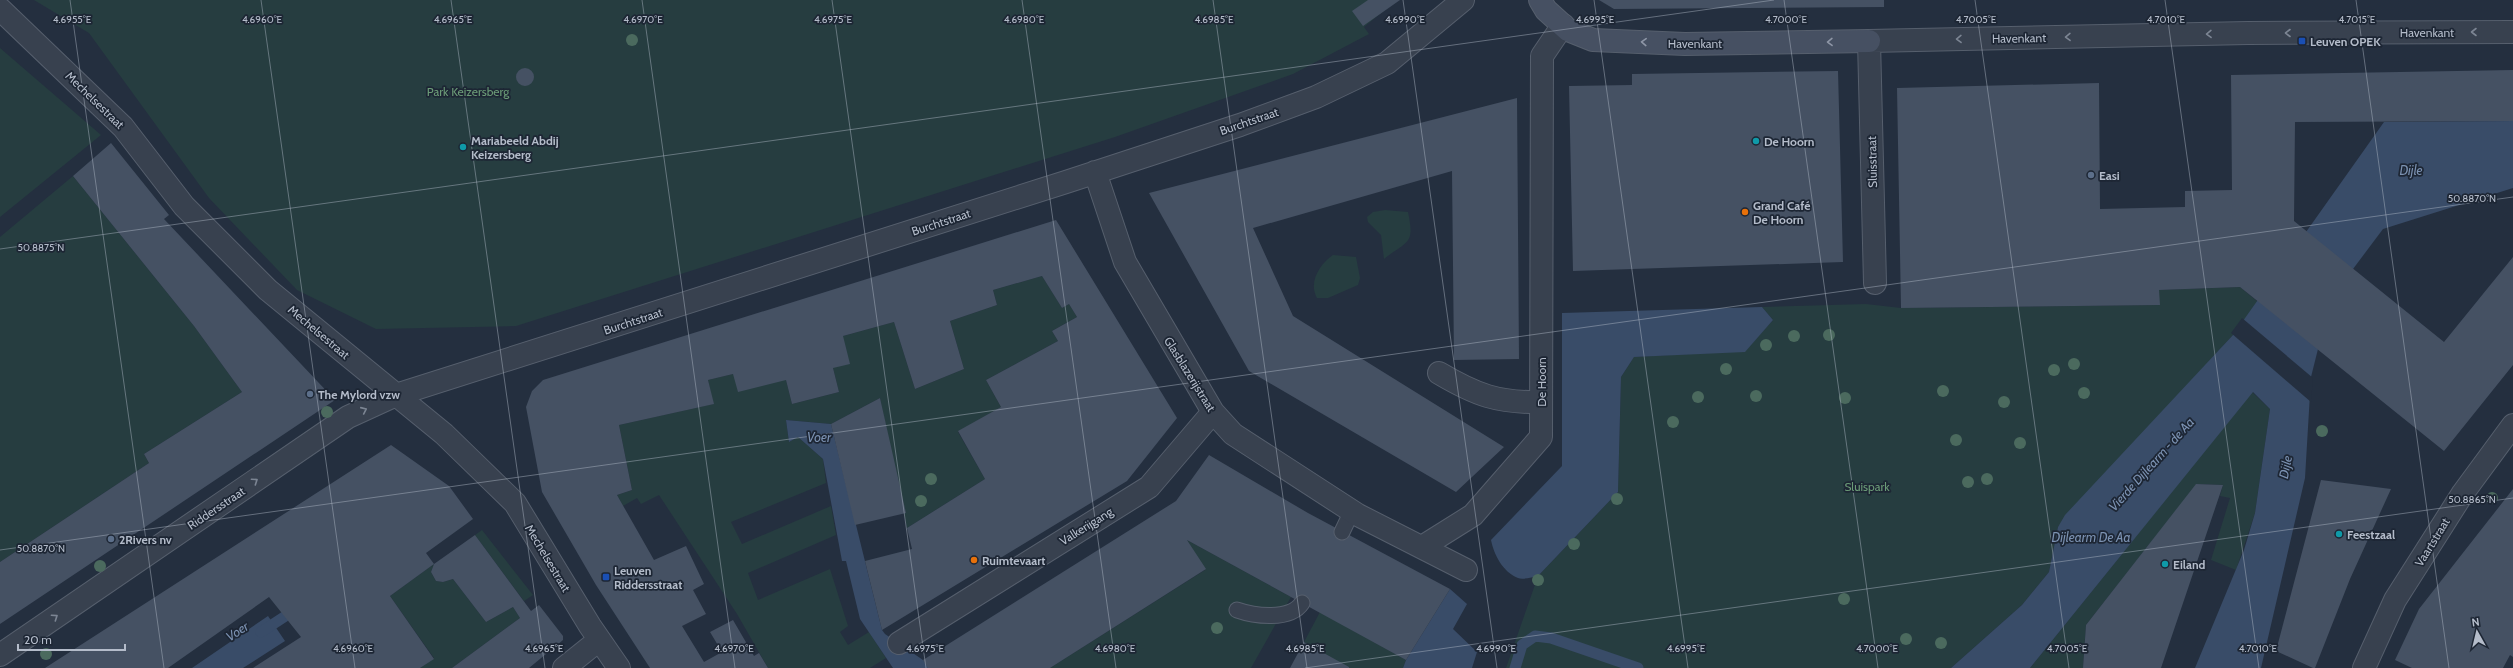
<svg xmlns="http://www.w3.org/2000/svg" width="2513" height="668" font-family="Cabin,sans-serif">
<rect width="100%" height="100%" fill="#242f3f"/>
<path fill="#263d40" d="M34 0H1397L1364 27 1369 34 1293 74 1115 137 516 326 376 329 297 290 209 198 89 33Z
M0 48 101 135 0 217Z
M73 176 194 326 242 392 144 454 149 463 0 562V237Z
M1385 210 1408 212C1415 245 1408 240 1384 259L1381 235 1368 222 1367 217 1373 212Z
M1333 255 1356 257 1360 278 1358 285 1328 298H1317C1308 282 1320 264 1333 255Z
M1042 276 1062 308 1069 304 1077 317 1052 331 1058 341 986 380 1001 407 958 432 985 479 907 528 880 398 831 424 786 420 789 442 798 437 823 459 826 483 731 522 742 544 831 506 836 535 748 573 758 600 830 569 848 626 840 632 848 645 869 632 886 658 870 668H768L737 614 659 495 641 504 637 498 623 506 617 495 632 490 619 425 713 404 708 380 733 374 786 380 792 404 839 392 833 368 843 336 894 322 915 389 964 369 950 321 997 305 993 290Z
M2240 287 2258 302 2233 335 2058 527 2049 572 2022 605 1951 668H1506L1538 576 1618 492 1621 377 1634 357 1745 351 1773 320 1762 307 1866 304 1901 308 2159 305V290Z
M2252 392 2270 409 2255 513 2236 570 2211 560 2230 498 2220 496 2223 485 2197 484 2086 625 2083 668H2030Z
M482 530 533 595 524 601 475 535Z
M1187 540 1291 597 1251 668H1050L1205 570Z
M434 564 431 572 436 581 443 582 453 579 486 622 513 607 520 618 452 668H420L434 658 390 596Z
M1320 612 1406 660 1403 668H1349L1304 642Z"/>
<path fill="#394c68" d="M2513 121V188L2383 229 2353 269 2318 349 2311 377 2305 478 2261 668H2195L2244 550 2255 513 2270 409 2253 392 2030 668H1951L2022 605 2049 572 2058 527 2065 515 2233 335 2384 122Z
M1762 307 1773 320 1745 352 1634 357 1621 377 1618 492 1538 576C1532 577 1523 580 1518 578 1503 572 1494 555 1491 540L1562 466V313Z
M786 420 831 424 882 630 885 634 923 660 929 668H893L860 619 846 561H842L823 459 798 437 789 442Z
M1450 589 1467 604 1453 629 1477 652 1472 668H1403L1406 660Z
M268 616 285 641 243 668H192Z"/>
<path fill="#242f3f" d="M2242 318 2313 378 2311 402 2231 333Z"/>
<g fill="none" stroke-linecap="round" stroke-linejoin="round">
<path stroke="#394c68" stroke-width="11" d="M261 632 284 617
M1515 668 1522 645 1535 636 1551 638 1638 668"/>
</g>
<path fill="#455163" d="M1368 0H1400L1363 26 1352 11Z
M1599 0H1884V7L1614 9Z
M516 77a9 9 0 1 1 18 0a9 9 0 1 1-18 0Z
M2513 70V121L2295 122 2294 221 2444 342 2513 257V365L2444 451 2240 287 2159 290 2160 305 1901 308 1897 88 2099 83 2100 209 2185 207V191L2232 190 2231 75Z
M1838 71 1843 262 1573 271 1569 86 1632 85V74Z
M1517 98 1519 359 1454 360 1452 171 1253 228 1293 316 1504 447 1456 492 1249 371 1149 193Z
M111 143 169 215 164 219 335 400 0 624V562L149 463 144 454 242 392 194 326 73 176Z
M1056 220 1177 418 1127 481 882 630 865 561 912 549 907 528 985 479 958 431 1001 407 986 380 1058 341 1052 331 1077 317 1069 304 1062 308 1042 276 993 290 997 305 950 321 964 369 915 389 894 322 843 336 850 364 833 368 839 392 792 404 786 380 738 392 733 374 708 380 714 404 619 425 632 490 617 495 654 560 686 546 704 584 693 590 706 614 682 626 704 662 722 652 710 632 733 620 754 656 759 653 768 668H650L596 585 542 492 526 407 532 391 543 380Z
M880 398 906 513 855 525 831 424Z
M391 445 449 486 473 519 426 553 434 564 475 535 531 611 539 605 563 636V640L529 668H452L520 618 513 607 486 622 453 579 443 582 436 581 431 572 434 564 390 596 434 659 420 668H253L301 637 269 597 168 668H45Z
M1209 455 1308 513 1450 589 1406 660 1187 540 1206 569 1050 668H928L923 660 1176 501Z
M2321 480 2391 489 2350 579 2315 668H2313L2276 651Z
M2196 484 2223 485 2161 668H2083L2086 625Z
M2513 489V657L2510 655 2503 668H2412L2395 660 2419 609Z
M1304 642 1349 667V668H1290Z"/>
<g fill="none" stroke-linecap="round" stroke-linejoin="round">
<g stroke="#565f6d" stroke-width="17">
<path id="lane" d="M1342 532 1352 511
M1237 610C1254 616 1290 621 1302 603"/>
</g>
<g stroke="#565f6d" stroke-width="24">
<path id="street" d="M0 9 123 127 184 206 268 290 444 434 515 503 590 626 619 668
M1095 172 1125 262 1213 412 1233 434 1358 515 1466 570
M1875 283 1869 41 2248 33 2513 32
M1439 373C1476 395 1498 403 1541 402
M1422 547 1473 515 1541 437 1542 56 1563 25
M899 643 1149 487 1213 412
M0 655 348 417 396 395 1066 182 1240 125 1316 97 1387 63 1463 0
M564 668 599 640
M2364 668 2395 600 2463 493 2513 425"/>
</g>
<g stroke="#565f6d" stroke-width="24">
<path id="secondary" d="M1540 0 1546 10 1568 30 1593 40 1685 44 1869 41"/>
</g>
<use href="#lane" stroke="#38414f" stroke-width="15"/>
<use href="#street" stroke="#38414f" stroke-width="22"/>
<use href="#secondary" stroke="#465062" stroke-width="22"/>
</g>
<g fill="#4b6a5e">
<circle cx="632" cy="40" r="6"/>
<circle cx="1829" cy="335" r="6"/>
<circle cx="1794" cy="336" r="6"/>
<circle cx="1766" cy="345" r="6"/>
<circle cx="2074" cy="364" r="6"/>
<circle cx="1726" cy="369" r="6"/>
<circle cx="2054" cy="370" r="6"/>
<circle cx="1943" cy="391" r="6"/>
<circle cx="2084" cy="393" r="6"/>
<circle cx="1756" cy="396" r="6"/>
<circle cx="1698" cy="397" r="6"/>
<circle cx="1845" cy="398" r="6"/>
<circle cx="2004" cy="402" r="6"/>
<circle cx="327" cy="412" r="6"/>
<circle cx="1673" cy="422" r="6"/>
<circle cx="2322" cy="431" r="6"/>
<circle cx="1956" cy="440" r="6"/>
<circle cx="2020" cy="443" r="6"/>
<circle cx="931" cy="479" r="6"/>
<circle cx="1987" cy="479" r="6"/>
<circle cx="1968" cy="482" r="6"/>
<circle cx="2492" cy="498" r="6"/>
<circle cx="1617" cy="499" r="6"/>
<circle cx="921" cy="501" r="6"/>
<circle cx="1574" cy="544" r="6"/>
<circle cx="100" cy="566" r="6"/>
<circle cx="1538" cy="580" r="6"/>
<circle cx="1844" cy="599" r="6"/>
<circle cx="1217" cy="628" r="6"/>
<circle cx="1906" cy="639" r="6"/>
<circle cx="1941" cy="643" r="6"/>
<circle cx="46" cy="654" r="6"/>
</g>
<defs><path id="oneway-chevron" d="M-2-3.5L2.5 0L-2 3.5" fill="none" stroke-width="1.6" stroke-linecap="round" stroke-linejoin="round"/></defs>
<g stroke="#7c8593">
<use href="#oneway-chevron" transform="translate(2474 32) rotate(180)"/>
<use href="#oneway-chevron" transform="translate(2288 33) rotate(180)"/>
<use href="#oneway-chevron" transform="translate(2209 34) rotate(179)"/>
<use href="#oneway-chevron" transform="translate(2068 37) rotate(179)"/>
<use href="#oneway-chevron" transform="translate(1959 39) rotate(179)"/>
<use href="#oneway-chevron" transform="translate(364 410) rotate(-24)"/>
<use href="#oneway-chevron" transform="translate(255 481) rotate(-34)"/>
<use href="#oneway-chevron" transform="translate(55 617) rotate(-34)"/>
</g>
<g stroke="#8e96a6">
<use href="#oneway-chevron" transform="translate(1644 42) rotate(-177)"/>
<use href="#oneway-chevron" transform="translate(1830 42) rotate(179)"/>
</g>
<path fill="none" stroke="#b4bcca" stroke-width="1" stroke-opacity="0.45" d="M70 0 164 668M261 0 355 668M451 0 545 668M642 0 735 668M832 0 926 668M1022 0 1116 668M1213 0 1307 668M1403 0 1497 668M1594 0 1688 668M1784 0 1878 668M1975 0 2069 668M2165 0 2259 668M2356 0 2449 668M0 249 1774 0M0 550 2513 197M1305 668 2513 498"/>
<g fill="#1a4fb4" stroke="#1d2634" stroke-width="1.5">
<rect x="2298" y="37" width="8" height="8" rx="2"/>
<rect x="602" y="573" width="8" height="8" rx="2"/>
</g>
<g fill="#0f9aa8" stroke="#1d2634" stroke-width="1.5">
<circle cx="1756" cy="141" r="4"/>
<circle cx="463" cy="147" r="4"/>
<circle cx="2339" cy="534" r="4"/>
<circle cx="2165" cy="564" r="4"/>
</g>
<g fill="#5c6f8a" stroke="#1d2634" stroke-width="1.5">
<circle cx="2091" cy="175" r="4"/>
<circle cx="310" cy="394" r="4"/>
<circle cx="111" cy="539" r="4"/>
</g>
<g fill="#e8710a" stroke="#1d2634" stroke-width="1.5">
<circle cx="1745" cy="212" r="4"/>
<circle cx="974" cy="560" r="4"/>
</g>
<g text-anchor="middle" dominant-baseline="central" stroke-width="3.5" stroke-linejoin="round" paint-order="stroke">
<g font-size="12" fill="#b4bcca" stroke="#1d2634">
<text x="2427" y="32">Havenkant</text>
<text transform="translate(2019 38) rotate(-1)">Havenkant</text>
<text x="1695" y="43">Havenkant</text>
<text transform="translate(95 100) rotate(44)">Mechelsestraat</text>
<text transform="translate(1249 121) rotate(-19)">Burchtstraat</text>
<text transform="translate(1872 162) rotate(-91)">Sluisstraat</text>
<text transform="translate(941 222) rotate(-18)">Burchtstraat</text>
<text transform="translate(633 321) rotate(-18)">Burchtstraat</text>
<text transform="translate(319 332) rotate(40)">Mechelsestraat</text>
<text transform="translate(1190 374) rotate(58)">Glasblazerijstraat</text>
<text transform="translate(1541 382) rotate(-90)">De Hoorn</text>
<text transform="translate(216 508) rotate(-34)">Riddersstraat</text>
<text transform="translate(1086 526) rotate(-32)">Valkerijgang</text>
<text transform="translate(2432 542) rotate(-58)">Vaartstraat</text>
<text transform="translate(548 558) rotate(59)">Mechelsestraat</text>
</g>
<g font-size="12" font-weight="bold" fill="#b4bcca" stroke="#1d2634" text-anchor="start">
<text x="2310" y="41">Leuven OPEK</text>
<text x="471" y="140">Mariabeeld Abdij<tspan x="471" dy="14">Keizersberg</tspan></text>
<text x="1764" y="141">De Hoorn</text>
<text x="2099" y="175">Easi</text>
<text x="1753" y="205">Grand Café<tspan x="1753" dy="14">De Hoorn</tspan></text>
<text x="318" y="394">The Mylord vzw</text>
<text x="2347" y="534">Feestzaal</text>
<text x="119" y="539">2Rivers nv</text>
<text x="982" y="560">Ruimtevaart</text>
<text x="2173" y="564">Eiland</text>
<text x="614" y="570">Leuven<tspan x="614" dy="14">Riddersstraat</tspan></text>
</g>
<g font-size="12" fill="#6b9b77" stroke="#1d2634">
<text x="468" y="91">Park Keizersberg</text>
<text x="1867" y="486">Sluispark</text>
</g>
<g font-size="13" font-style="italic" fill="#7c92b2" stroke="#1d2634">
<text x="2411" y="170">Dijle</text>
<text x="819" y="437">Voer</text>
<text transform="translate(2151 464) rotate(-48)">Vierde Dijlearm - de Aa</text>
<text transform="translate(2285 467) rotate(-79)">Dijle</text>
<text x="2091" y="537">Dijlearm De Aa</text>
<text transform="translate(237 631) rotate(-33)">Voer</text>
</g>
</g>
<g font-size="10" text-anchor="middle" fill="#b4bcca" stroke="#1d2634" stroke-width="3.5" stroke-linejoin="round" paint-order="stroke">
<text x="72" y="23">4.6955°E</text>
<text x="262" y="23">4.6960°E</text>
<text x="453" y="23">4.6965°E</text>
<text x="643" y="23">4.6970°E</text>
<text x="833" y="23">4.6975°E</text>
<text x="1024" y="23">4.6980°E</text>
<text x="1214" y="23">4.6985°E</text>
<text x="1405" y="23">4.6990°E</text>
<text x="1595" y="23">4.6995°E</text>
<text x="1786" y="23">4.7000°E</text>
<text x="1976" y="23">4.7005°E</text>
<text x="2166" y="23">4.7010°E</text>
<text x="2357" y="23">4.7015°E</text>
<text x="2472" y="202">50.8870°N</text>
<text x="41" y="251">50.8875°N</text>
<text x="2472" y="503">50.8865°N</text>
<text x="41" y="552">50.8870°N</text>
<text x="353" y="652">4.6960°E</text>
<text x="544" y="652">4.6965°E</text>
<text x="734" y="652">4.6970°E</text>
<text x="925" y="652">4.6975°E</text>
<text x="1115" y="652">4.6980°E</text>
<text x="1305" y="652">4.6985°E</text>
<text x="1496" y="652">4.6990°E</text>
<text x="1686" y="652">4.6995°E</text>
<text x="1877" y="652">4.7000°E</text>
<text x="2067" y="652">4.7005°E</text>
<text x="2258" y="652">4.7010°E</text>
</g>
<g transform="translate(2477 632) rotate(352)" stroke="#1d2634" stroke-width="3" paint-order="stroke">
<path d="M0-3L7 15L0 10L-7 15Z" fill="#b4bcca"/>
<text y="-6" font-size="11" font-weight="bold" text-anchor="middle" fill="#b4bcca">N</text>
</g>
<path d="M18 644v6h107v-6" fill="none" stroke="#b4bcca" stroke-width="2"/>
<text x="24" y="644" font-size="12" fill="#b4bcca" stroke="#1d2634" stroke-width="3" paint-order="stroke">20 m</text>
</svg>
